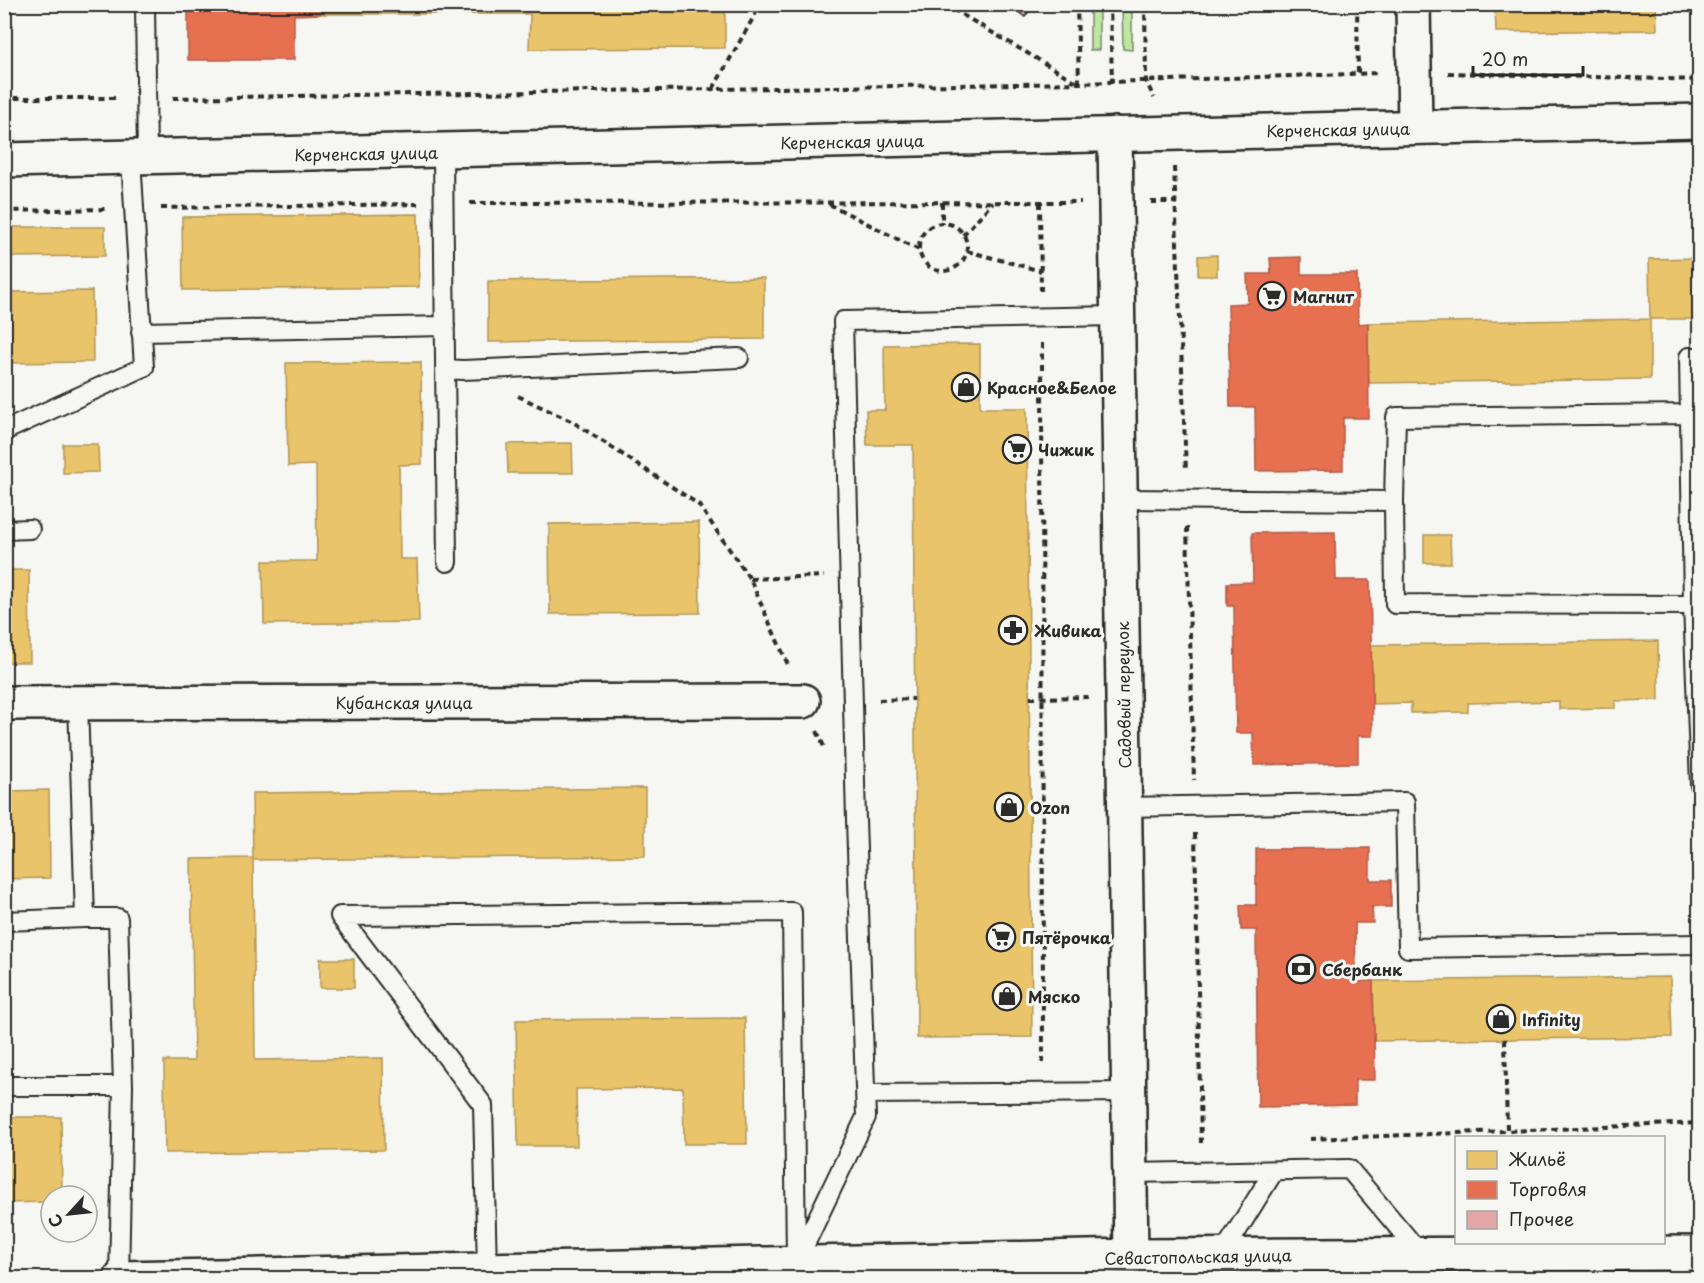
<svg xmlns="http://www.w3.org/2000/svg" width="1704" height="1283" font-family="'Playpen Sans',sans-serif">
<rect width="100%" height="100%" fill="#f6f6f2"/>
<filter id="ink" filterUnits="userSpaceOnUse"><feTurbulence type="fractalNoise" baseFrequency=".0167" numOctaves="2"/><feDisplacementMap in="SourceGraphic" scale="12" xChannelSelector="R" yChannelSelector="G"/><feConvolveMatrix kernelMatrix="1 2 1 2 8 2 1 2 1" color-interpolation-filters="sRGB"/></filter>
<g filter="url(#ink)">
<path fill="#bee7a4" stroke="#748968" stroke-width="1.5" d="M1090 5H1099V50H1090Z
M1122 5H1132V50L1123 49Z"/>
<path fill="#e9c46a" stroke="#b09657" stroke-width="1.5" d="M320 4H725V48L529 49 530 14H320Z
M1495 4H1656L1657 30 1496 32Z
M418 214 419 287 183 290 182 217Z
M4 227H105V256L4 257Z
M1217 255V276H1198V256Z
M1700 258V319H1650L1649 259Z
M764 278V339L488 342V281Z
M92 291 93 362 4 363V292Z
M1650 319V379L1369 383 1368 323Z
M980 344V408H1027L1032 1037 917 1038 913 445H867L866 410H885L884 345Z
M421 362 422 464 399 465 400 559H417L419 622 264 624 263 561H317L316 465 288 466 286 363Z
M572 443 573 473H508L507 444Z
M63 444H98L99 472 63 473Z
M699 522 700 613 550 614 549 524Z
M1424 535H1450L1451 563H1424Z
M4 570H29L30 662H4Z
M1658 641 1659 700 1615 701V708L1559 709V701L1468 703V712L1411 713V703L1372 704 1371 645Z
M645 788V856L253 860 255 1060 383 1058 384 1150 165 1153 164 1061H194L191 859 253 858 252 793Z
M49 790 50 878 4 879V791Z
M320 959H354V988H320Z
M1670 977 1672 1037 1374 1041 1373 981Z
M745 1018 747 1144H684L683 1088 576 1089 577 1146H518L516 1020Z
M4 1117H61L62 1196H51V1202L4 1203Z"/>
<path fill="#e76f51" stroke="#af5b46" stroke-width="1.5" d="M188 4H320V14L294 15V60H188Z
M1301 257V274H1357L1358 324 1368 323 1369 418H1343V470L1256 471 1255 407H1230L1228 304 1248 303 1247 274H1271L1270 258Z
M1335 532 1336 580H1370L1373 736H1358V763L1254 765 1253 733H1236L1234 606H1227V583L1253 582 1252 533Z
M1370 848V880H1391V907H1372L1373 923H1355L1356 982 1373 981 1375 1080H1355V1105L1258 1107 1256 930H1241L1240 905H1256V849Z"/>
<path fill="#e2a7a6" stroke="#2b2b2b" stroke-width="1.5" d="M1008 4H1034L1025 17Z"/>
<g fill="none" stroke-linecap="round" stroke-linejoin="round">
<g stroke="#2b2b2b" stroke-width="22">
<path id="lane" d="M145 4 147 158
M443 151 447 562
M141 332 445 326
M1700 357H1689L1693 605 1700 785
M445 369 463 370 739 358
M1690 414 1396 417 1394 501 1395 604 1693 605
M4 431 144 367 131 159
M1120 499 1394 501
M4 530 30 529
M78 703 85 918H118L123 1086 119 1278
M1124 807 1405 802 1408 948 1700 944
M340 916 792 912 796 1258
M340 916 483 1105 487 1269
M4 921 85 918
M4 1086H123
M866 1094 1129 1092
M1130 1173 1349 1169 1420 1253
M1677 1253 1679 1278
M1222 1255 1274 1171
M796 1263 866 1117 856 820 843 321 1117 316"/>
</g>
<g stroke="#2b2b2b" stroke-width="38">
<path id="street" d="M1413 4 1415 127
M1115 134 1131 1256
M4 703 803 701
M121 1278 1131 1256 1700 1253"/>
</g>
<g stroke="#2b2b2b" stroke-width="38">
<path id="secondary" d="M4 160 1700 121"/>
</g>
<path stroke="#2b2b2b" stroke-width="4" stroke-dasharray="6 4.5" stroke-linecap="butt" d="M944 4 1078 83
M1077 4 1079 83
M1110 4 1112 82
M1145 4 1146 81 1154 98
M1357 4 1358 74
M1448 73 1700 80
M713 89 761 4
M4 98H118
M173 98 1079 83 1380 73
M1174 167 1186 471
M942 202V224
M1040 202 1041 291
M1151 202H1175
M470 203 1081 202
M829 204 919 250
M161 208 418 204
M4 211 106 209
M919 247a24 24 0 1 1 48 0a24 24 0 1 1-48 0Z
M963 235 993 202
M967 251 1041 271
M1042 343 1043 1065
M518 396 573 422 698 504 750 579 789 667
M1187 527 1194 780
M750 579 824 576
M1030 698 1089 697
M879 700 914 699
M817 731 825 749
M1195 833 1201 1143
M1505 1039 1507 1131
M1310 1139 1700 1123"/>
<use href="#lane" stroke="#f6f6f2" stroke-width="18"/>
<use href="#street" stroke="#f6f6f2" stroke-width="33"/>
<use href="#secondary" stroke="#f6f6f2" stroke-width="33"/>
</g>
</g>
<defs>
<g id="supermarket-ring" transform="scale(1.5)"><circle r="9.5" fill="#f6f6f2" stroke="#2b2b2b" stroke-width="1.5"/><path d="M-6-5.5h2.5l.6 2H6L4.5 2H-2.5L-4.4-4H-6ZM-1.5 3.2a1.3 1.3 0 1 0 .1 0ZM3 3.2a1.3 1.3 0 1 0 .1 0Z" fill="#2b2b2b"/></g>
<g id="shop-ring" transform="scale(1.5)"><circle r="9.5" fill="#f6f6f2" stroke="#2b2b2b" stroke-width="1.5"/><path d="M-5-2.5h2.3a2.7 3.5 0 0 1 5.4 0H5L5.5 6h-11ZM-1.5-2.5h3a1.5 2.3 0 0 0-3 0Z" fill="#2b2b2b"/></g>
<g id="pharmacy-ring" transform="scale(1.5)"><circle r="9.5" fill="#f6f6f2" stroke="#2b2b2b" stroke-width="1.5"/><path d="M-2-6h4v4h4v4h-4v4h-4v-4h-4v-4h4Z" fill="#2b2b2b"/></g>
<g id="bank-ring" transform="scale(1.5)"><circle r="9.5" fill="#f6f6f2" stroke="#2b2b2b" stroke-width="1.5"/><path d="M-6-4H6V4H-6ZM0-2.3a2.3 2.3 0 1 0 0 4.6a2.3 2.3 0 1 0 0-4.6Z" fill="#2b2b2b"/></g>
</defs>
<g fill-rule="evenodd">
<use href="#supermarket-ring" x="1272" y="296"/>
<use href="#shop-ring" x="966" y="387"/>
<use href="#supermarket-ring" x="1017" y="449"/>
<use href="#pharmacy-ring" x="1013" y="630"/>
<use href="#shop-ring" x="1009" y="807"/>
<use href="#supermarket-ring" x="1001" y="937"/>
<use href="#bank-ring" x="1301" y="969"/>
<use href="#shop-ring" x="1007" y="996"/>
<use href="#shop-ring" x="1501" y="1019"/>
</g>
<g text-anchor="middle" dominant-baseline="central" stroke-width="6" stroke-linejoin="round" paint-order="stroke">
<g font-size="16" fill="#2b2b2b" stroke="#f6f6f2">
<text transform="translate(1338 129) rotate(-1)">Керченская улица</text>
<text transform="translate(852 141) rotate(-1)">Керченская улица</text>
<text transform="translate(366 153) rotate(-1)">Керченская улица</text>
<text transform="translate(1123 695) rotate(-91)">Садовый переулок</text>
<text x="404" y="702">Кубанская улица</text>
<text transform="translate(1198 1256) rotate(-1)">Севастопольская улица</text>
</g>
<g font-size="16" font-weight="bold" fill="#2b2b2b" stroke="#f6f6f2" text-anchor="start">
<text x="1293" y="296">Магнит</text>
<text x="987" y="387">Красное&amp;Белое</text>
<text x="1038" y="449">Чижик</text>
<text x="1034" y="630">Живика</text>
<text x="1030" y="807">Ozon</text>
<text x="1022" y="937">Пятёрочка</text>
<text x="1322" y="969">Сбербанк</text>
<text x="1028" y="996">Мяско</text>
<text x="1522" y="1019">Infinity</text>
</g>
</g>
<rect width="1704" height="1283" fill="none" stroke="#f6f6f2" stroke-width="24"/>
<rect x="12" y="12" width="1680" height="1259" fill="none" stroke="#2b2b2b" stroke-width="2" filter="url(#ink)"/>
<rect x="1455" y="1136" width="210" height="108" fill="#f6f6f2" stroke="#a5a5a2" stroke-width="1.5"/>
<rect x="1467" y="1151" width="30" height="18" fill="#e9c46a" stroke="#a5a5a2" stroke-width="1.5"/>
<text x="1509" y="1166" font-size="18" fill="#2b2b2b">Жильё</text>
<rect x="1467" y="1181" width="30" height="18" fill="#e76f51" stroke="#a5a5a2" stroke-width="1.5"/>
<text x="1509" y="1196" font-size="18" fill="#2b2b2b">Торговля</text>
<rect x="1467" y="1211" width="30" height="18" fill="#e2a7a6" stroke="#a5a5a2" stroke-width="1.5"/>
<text x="1509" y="1226" font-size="18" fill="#2b2b2b">Прочее</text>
<g transform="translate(69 1214) rotate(243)"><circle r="28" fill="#f6f6f2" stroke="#a5a5a2" stroke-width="1.5"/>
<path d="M0-4.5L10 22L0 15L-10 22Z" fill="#2b2b2b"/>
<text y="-9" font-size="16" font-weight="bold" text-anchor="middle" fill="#2b2b2b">С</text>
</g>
<path d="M1473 66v9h110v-9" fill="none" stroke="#2b2b2b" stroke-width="3"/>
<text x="1482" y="66" font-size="18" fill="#2b2b2b" stroke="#f6f6f2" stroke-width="4.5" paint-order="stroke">20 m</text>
</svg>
